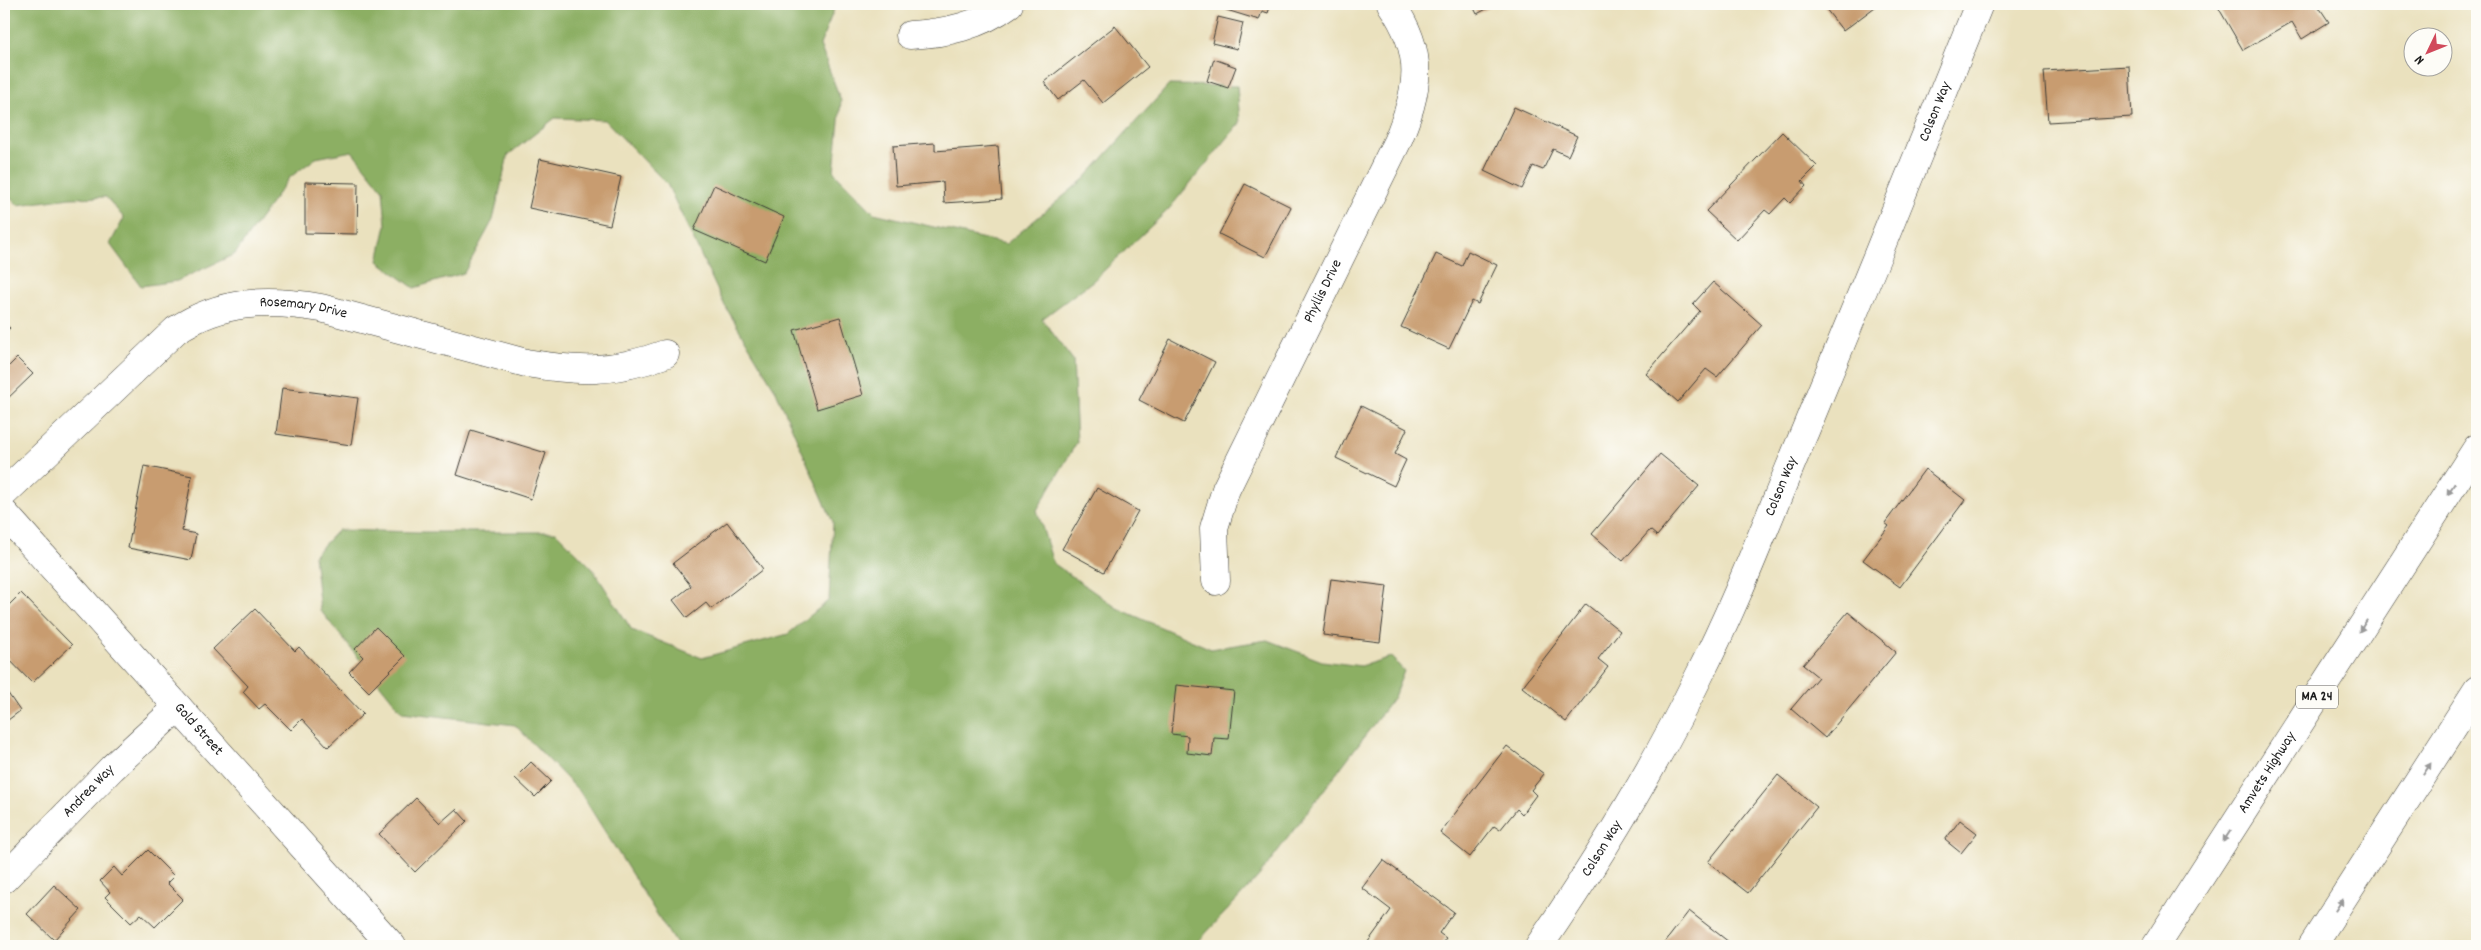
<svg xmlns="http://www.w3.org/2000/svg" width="2481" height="950" font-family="Dekko,sans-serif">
<rect width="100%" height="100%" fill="#fdfcf7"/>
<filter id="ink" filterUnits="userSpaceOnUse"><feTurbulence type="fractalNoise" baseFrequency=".02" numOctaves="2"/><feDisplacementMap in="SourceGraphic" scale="10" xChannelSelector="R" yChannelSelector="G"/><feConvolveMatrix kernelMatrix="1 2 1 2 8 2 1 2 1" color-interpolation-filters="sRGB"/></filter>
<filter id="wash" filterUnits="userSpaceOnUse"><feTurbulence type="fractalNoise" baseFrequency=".0096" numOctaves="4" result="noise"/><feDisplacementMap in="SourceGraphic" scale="20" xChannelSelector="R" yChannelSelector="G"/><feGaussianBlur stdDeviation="1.12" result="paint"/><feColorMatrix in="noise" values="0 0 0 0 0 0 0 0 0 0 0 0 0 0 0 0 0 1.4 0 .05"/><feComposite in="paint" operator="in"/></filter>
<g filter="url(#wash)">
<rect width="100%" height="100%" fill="#eae1be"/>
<path fill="#8caf64" stroke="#546640" d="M4 4H836L820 45 841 101 834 172 874 213 1006 244 1084 179 1169 85 1237 86 1240 123 1168 210 1094 280 1042 319 1073 360 1077 442 1037 510 1053 563 1117 608 1211 649 1267 640 1322 661 1361 666 1391 657 1404 671 1394 697 1259 876 1194 946H677L580 792 515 725 402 712 320 610 314 555 338 530 419 532H556L592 568 632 630 702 658 788 634 829 600 833 522 775 389 725 306 667 184 605 120 555 118 508 155 493 220 464 273 414 288 378 261 386 225 383 190 352 151 316 158 289 178 235 254 177 281 141 286 110 244 124 218 106 197 70 198 18 205 4 193Z"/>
<g id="blocks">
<path fill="#c89c70" d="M1207 4H1271L1268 13 1262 11 1259 20Z
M1472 4H1496L1477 14Z
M1822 4H1879L1843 31Z
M2224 4H2317L2329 22 2302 39 2292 22 2243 50 2218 7Z
M1218 17 1243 23 1237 49 1212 43Z
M1115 26 1148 67 1103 103 1084 80 1058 100 1044 82Z
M1214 59 1236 67 1228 88 1207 81Z
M2129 66 2132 117 2048 122 2044 71Z
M1514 107 1577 136 1568 156 1553 149 1543 170 1533 166 1522 189 1484 171Z
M1782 132 1817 166 1802 181 1806 186 1790 203 1785 198 1770 214 1765 210 1737 240 1706 211Z
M935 143V151L998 146 1002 199 944 203 943 182 896 186 893 146Z
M540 159 621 177 610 225 529 208Z
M305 182 358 183 357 234 305 233Z
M1245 184 1291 207 1265 257 1219 234Z
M714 185 784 217 765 261 694 230Z
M1468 251 1497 265 1478 304 1472 301 1449 349 1401 327 1436 254 1462 266Z
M1713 282 1762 325 1717 377 1706 369 1678 402 1646 374 1700 311 1693 304Z
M840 317 863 395 817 409 794 330Z
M4 322 10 328 4 334Z
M1170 339 1215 362 1184 423 1139 400Z
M17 358 33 374 4 402V371Z
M282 388 358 398 351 445 276 434Z
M1361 406 1407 429 1395 454 1406 460 1394 486 1336 458Z
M471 430 546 453 531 499 457 475Z
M1660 454 1699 486 1657 536 1650 530 1623 561 1592 534Z
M144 466 192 476 182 531 196 534 191 560 128 548Z
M1925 469 1965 500 1900 587 1863 560 1889 526 1885 523Z
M1097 488 1138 511 1104 572 1062 549Z
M727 522 763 569 711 609 706 603 687 618 673 600 691 586 673 563Z
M1331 579 1387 586 1380 642 1323 635Z
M21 593 72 645 32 683 4 654V610Z
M1586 604 1620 631 1598 659 1608 667 1566 722 1522 687Z
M255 609 295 651 299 647 363 714 328 747 302 719 291 730 265 704 259 709 243 692 248 686 213 649Z
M1848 612 1896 652 1825 738 1791 709 1818 677 1803 665Z
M376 627 405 656 369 692 349 672 363 657 355 649Z
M1176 685 1234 691 1229 739 1214 738 1212 756 1187 753 1188 736 1171 734Z
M5 689 20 711 4 723V690Z
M1507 746 1544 774 1531 790 1536 795 1522 814 1517 809 1500 830 1494 826 1470 857 1440 833Z
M531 762 551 781 535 797 515 778Z
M1778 775 1817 807 1748 893 1708 862Z
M416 798 440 823 456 809 467 821 415 872 379 834Z
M1960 820 1977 833 1961 853 1945 840Z
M148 850 174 876 167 883 183 899 155 927 141 914 131 923 105 897 110 892 100 881 114 867 122 876Z
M1383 860 1454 912 1439 933 1446 938 1440 946H1365L1391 910 1362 888Z
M54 885 81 910 54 940 27 914Z
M1689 911 1734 946H1662Z"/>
</g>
</g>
<g filter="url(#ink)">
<use href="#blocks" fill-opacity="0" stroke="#3b3a34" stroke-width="1"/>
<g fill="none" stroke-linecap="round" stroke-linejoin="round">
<g stroke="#3b3a34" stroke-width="29">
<g id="minor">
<path d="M910 35C947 33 979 26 1009 4"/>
<path id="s1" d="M4 493 176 330C222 300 267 299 321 308L526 363C579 372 613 373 665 354"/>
<path id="s2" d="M4 513 392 946"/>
<path id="s3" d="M1216 581 1214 528 1226 489 1397 142C1419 90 1426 54 1391 4"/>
<path id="s4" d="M4 879 112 768 178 707"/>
<path id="s5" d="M1539 946C1598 860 1653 770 1699 676 1739 597 1770 513 1805 431 1864 289 1922 147 1979 4"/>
</g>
</g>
<g stroke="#3b3a34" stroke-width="29">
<g id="highway">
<path id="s6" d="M2156 946 2477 448"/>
<path d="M2312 946 2477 690"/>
</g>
</g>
<use href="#minor" stroke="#fff" stroke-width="28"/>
<use href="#highway" stroke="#fff" stroke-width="28"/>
</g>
<defs><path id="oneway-solid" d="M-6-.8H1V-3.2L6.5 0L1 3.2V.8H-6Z" transform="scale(1.25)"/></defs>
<g fill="#999">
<use href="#oneway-solid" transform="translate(2451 489) rotate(123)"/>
<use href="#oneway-solid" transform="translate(2363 626) rotate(123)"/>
<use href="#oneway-solid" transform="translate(2427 769) rotate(-57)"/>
<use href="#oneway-solid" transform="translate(2227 836) rotate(123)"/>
<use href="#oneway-solid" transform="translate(2339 905) rotate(-57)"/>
</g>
</g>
<g text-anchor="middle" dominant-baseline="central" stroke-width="4.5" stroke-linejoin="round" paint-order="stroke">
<rect fill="#fdfcf7" stroke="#605f5e" stroke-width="1" x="2296" y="685.5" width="42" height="23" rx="4"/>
<g font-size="14" font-weight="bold" fill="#1c1c1c">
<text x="2317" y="697">MA 24</text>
</g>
<g font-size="15" fill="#1c1c1c" stroke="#fdfcf7">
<text stroke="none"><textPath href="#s5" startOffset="926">Colson Way</textPath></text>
<text stroke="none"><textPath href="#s3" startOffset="314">Phyllis Drive</textPath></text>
<text stroke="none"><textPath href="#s1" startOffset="370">Rosemary Drive</textPath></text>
<text stroke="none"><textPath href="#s5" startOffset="521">Colson Way</textPath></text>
<text stroke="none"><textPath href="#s2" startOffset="291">Gold Street</textPath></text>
<text stroke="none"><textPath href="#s6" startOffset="206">Amvets Highway</textPath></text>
<text stroke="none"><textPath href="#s4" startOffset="122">Andrea Way</textPath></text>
<text stroke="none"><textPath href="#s5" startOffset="116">Colson Way</textPath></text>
</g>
</g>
<rect width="2481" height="950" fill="none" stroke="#fdfcf7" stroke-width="20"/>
<g transform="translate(2428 52) rotate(227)"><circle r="24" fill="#fdfcf7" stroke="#a3a29f"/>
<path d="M0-4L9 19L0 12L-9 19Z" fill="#d1495b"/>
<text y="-8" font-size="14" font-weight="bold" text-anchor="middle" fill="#1c1c1c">N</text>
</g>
</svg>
